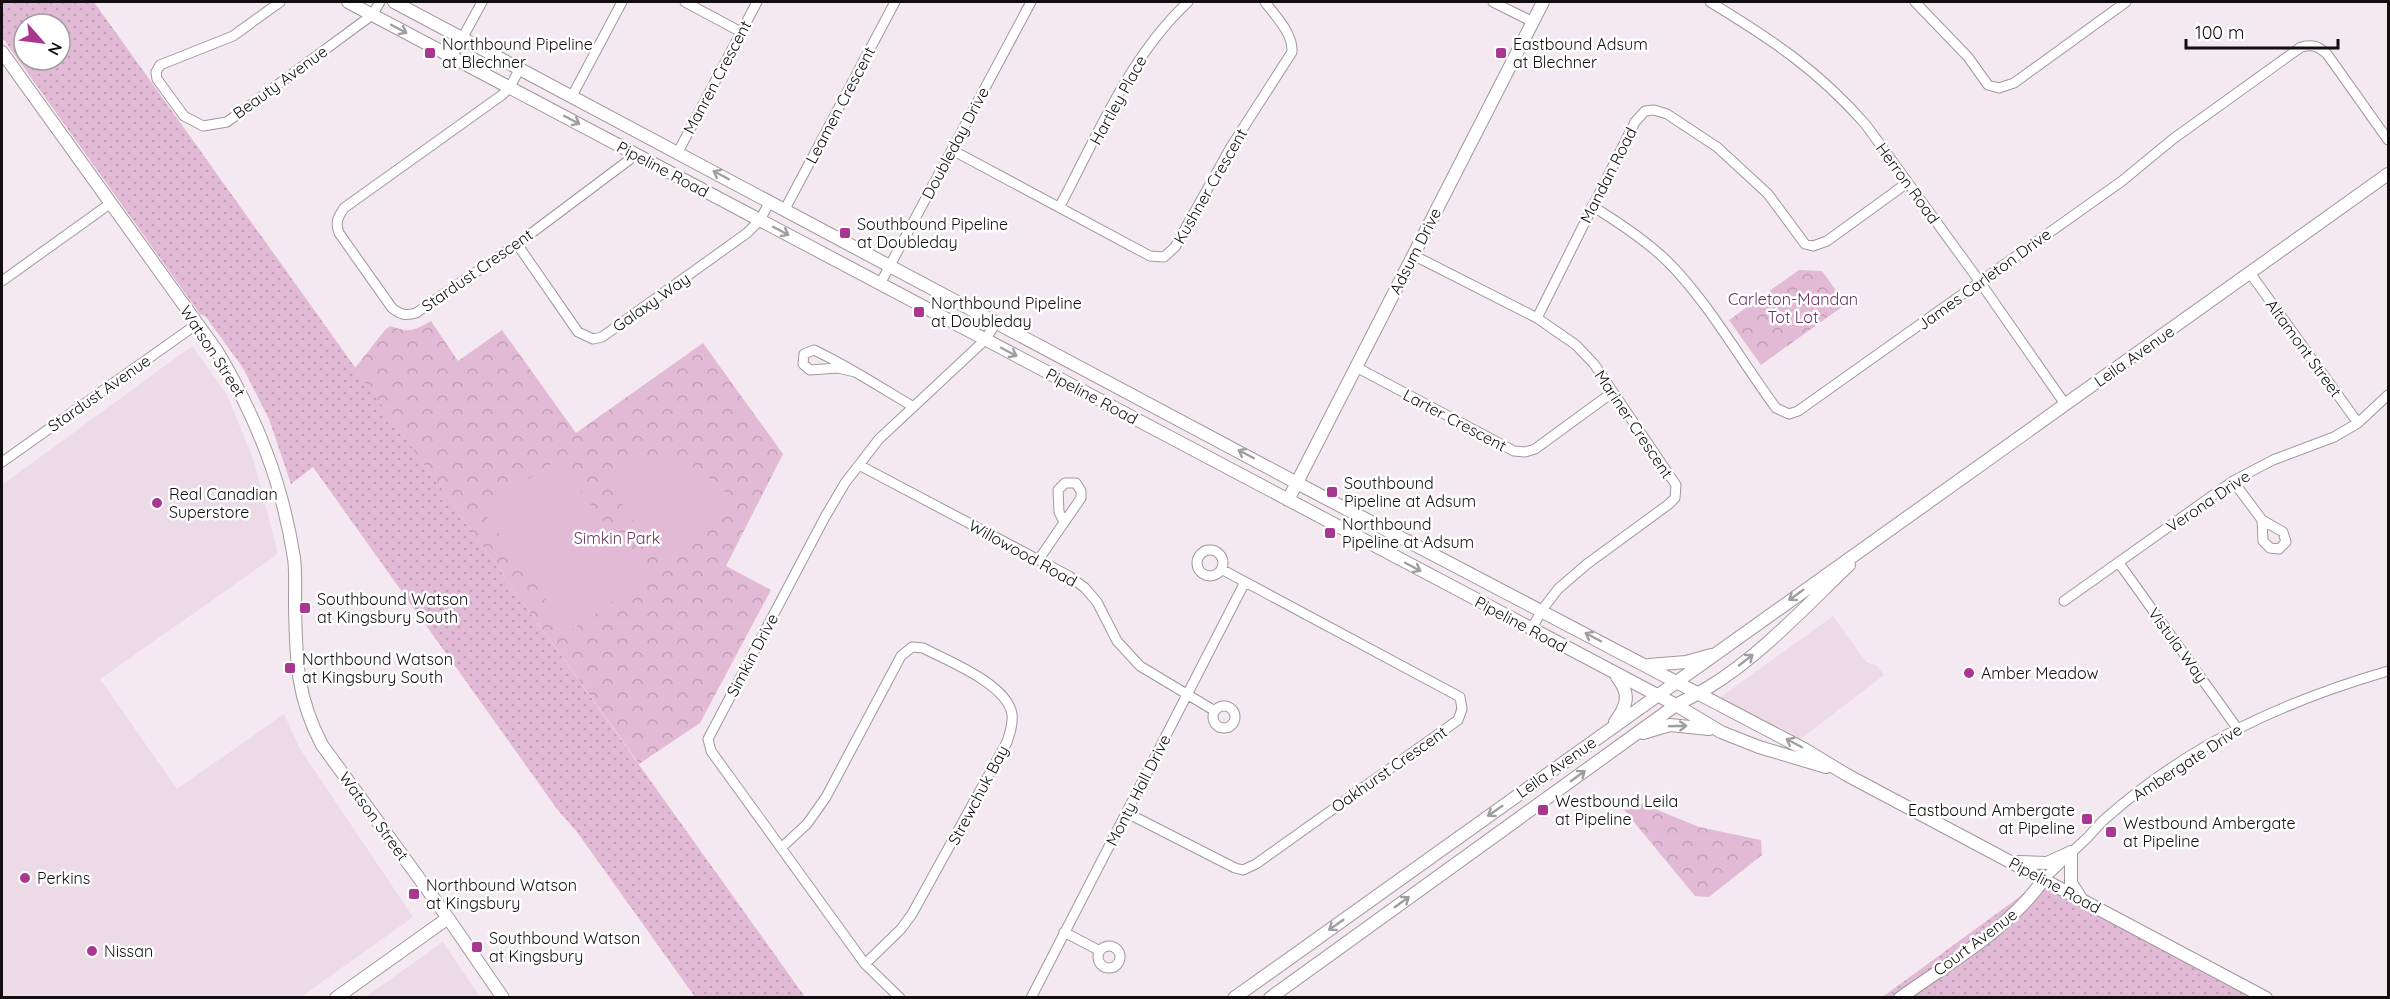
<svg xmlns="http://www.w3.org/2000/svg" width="2390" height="999" font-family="Quicksand,sans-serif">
<defs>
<pattern id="grass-dots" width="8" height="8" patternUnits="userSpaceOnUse" patternTransform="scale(1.5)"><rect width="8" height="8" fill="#e2bad6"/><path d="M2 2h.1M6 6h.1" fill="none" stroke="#c19fb7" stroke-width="1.8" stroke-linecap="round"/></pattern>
<pattern id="forest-crowns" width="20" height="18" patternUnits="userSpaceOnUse" patternTransform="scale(1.5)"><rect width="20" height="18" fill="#e2bad6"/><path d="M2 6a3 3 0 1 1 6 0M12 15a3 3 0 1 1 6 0" fill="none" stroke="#c19fb7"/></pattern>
</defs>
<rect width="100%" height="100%" fill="#f4e9f1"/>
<path fill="#ecdae6" d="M192 346 227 395 254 461 278 554 100 679 177 789 284 714 300 749 413 917 301 997H2V485Z
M1833 616 1866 662 1878 666 1884 675 1798 741 1727 705 1721 697Z
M443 942 480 997H365L405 969Z"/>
<path fill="url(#grass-dots)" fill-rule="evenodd" d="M2 2H94L805 997H695L577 832 557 809 313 467 291 484 269 419 243 368 206 317 200 314 2 37ZM24 24H60V60H24Z
M2044 879 2265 998H1881Z"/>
<path fill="url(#forest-crowns)" d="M1799 270 1822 271 1846 304 1761 365 1729 320Z
M431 321 458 361 502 330 576 433 703 343 783 454 726 566 771 590 700 723 639 764 355 368 385 330 390 326C409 333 414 331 431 321Z
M1643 804 1699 827 1761 840 1762 855 1709 897 1695 896 1624 810Z"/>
<path fill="#e2bad6" d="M557 460 646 578 569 632 482 510Z
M638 461C650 461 664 459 676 461 698 464 724 488 736 506L667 558 656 555 605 478Z"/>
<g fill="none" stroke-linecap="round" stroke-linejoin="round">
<g stroke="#a1979e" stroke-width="11">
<path id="minor" d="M280 2 233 36 160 65 156 72 157 79 184 116 203 126 227 122 372 15 380 2
M685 2 741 32
M1493 2 1533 22
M1710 2C1771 39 1818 70 1866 125L1980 282 2065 404
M1915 2 1968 57 1988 85 1999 88 2014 83 2126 2
M452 57 482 2
M520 68 510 87 502 95 344 208C338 217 335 222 339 233L392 308C401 315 406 316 416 313L517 244 629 160 633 153
M572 96 622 2
M952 150 1150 256 1164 257 1175 247 1231 147 1292 52C1293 33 1276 17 1265 2
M678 152 757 2
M1060 206C1097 136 1129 57 1188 2
M1592 206C1618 222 1644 239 1666 260 1708 301 1741 361 1776 408L1789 414 1798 411 2122 181 2173 139 2301 47C2313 44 2318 46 2327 54L2388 140
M785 209 895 2
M517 244 578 332 593 339 602 337 747 233 760 220 770 201
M1413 255 1537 318 1576 345 1594 364 1676 485 1675 498 1669 504 1587 564 1558 589 1542 610 1531 630
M2250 273 2358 423
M2 281 111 203
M880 284 1031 2
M1537 318 1635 122 1645 111 1654 110 1667 114 1717 147 1768 194 1805 244 1813 246 1827 241 1907 183
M1356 367 1514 451 1525 452 1535 449 1613 392
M855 372 838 368 810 370 803 364 804 354 814 350C848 366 880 387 912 406
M2 462 197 324
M859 465 1069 576 1085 588 1097 602 1117 641 1140 666 1215 711
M2233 481 2262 520 2283 532 2286 542 2279 549 2270 548 2263 541 2262 520
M1197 563a13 13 0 1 1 26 0a13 13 0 1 1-26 0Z
M1039 559 1081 498V491L1076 483H1065L1058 490 1059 512 1064 522
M2119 563 2237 728
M2064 601 2233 481 2273 460 2334 437 2358 423 2388 395
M1213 717a11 11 0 1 1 22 0a11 11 0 1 1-22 0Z
M1127 813 1235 868 1243 870 1256 864 1458 720 1462 709 1460 697 1221 569
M781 848 807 824 826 797 901 656 912 647 923 648C948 661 1007 684 1012 714 1013 724 1010 733 1007 742L912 914 901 929 865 964
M2044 879C2058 865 2072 852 2087 838 2093 832 2099 824 2106 818 2190 744 2282 702 2388 671
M1064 932 1100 951
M1098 957a11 11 0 1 1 22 0a11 11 0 1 1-22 0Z
M900 998 865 964 711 751 708 739 825 517 845 483 879 439 985 340 997 321
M1031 998 1245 582"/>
</g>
<g stroke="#a1979e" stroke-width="14">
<path id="tertiary" d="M348 2 1676 705 1721 732 1759 747 1826 767
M394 2 1312 491 1804 749 1847 775 2266 998
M2 52 217 351C256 417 282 481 294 558 296 573 295 589 295 604 296 658 296 696 322 745L448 918 503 998
M1288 500 1543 2
M1649 665 1686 662 1711 655
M1615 722C1627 706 1631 694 1617 677
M1643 733 1670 725 1709 729
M2071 852V883L2080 897
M2018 862 2047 863 2071 852
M336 998 448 918
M1234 998 2388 174
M1270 998 1676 705C1687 699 1698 694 1709 687 1761 655 1805 607 1849 565
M1900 998C1950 962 2008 930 2044 879"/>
</g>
<use href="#minor" stroke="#fff" stroke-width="9"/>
<use href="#tertiary" stroke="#fff" stroke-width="12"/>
</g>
<defs><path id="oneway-shaft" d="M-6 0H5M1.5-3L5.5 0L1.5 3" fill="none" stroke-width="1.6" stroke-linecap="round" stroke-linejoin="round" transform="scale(1.5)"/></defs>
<g stroke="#a09f9f">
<use href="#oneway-shaft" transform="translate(399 29) rotate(28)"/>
<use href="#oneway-shaft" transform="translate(572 120) rotate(28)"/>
<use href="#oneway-shaft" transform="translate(721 175) rotate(-152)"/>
<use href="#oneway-shaft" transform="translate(781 231) rotate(28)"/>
<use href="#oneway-shaft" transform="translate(1009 352) rotate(28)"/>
<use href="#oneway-shaft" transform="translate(1246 454) rotate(-152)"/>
<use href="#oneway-shaft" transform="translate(1413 567) rotate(28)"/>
<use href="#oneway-shaft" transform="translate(1796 595) rotate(144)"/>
<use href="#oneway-shaft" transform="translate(1593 637) rotate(-152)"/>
<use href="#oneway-shaft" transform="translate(1746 660) rotate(-38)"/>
<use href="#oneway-shaft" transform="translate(1678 726) rotate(-2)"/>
<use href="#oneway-shaft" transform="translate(1794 743) rotate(-152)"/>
<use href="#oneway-shaft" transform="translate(1578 776) rotate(-36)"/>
<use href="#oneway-shaft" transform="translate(1495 811) rotate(145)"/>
<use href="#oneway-shaft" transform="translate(1402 902) rotate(-36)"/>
<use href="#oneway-shaft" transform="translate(1336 925) rotate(145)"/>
</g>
<g fill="#a93791" stroke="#fff" stroke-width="2">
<rect x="424" y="47" width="12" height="12" rx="3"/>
<rect x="1495" y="47" width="12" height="12" rx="3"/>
<rect x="839" y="227" width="12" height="12" rx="3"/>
<rect x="913" y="306" width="12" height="12" rx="3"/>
<rect x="1326" y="486" width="12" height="12" rx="3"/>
<circle cx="157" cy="503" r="6"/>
<rect x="1324" y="527" width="12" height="12" rx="3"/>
<rect x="299" y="602" width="12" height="12" rx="3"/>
<rect x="284" y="662" width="12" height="12" rx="3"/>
<circle cx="1969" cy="673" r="6"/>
<rect x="1537" y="804" width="12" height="12" rx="3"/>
<rect x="2081" y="813" width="12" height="12" rx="3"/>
<rect x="2105" y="826" width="12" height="12" rx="3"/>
<circle cx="25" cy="878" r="6"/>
<rect x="408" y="888" width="12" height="12" rx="3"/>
<rect x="471" y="941" width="12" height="12" rx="3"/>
<circle cx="92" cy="951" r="6"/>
</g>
<g text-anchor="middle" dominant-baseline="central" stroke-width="5" stroke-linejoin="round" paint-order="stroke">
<g font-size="16" fill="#120e10" stroke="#fff" text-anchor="start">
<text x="442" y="44">Northbound Pipeline<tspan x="442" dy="18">at Blechner</tspan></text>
<text x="1513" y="44">Eastbound Adsum<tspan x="1513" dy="18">at Blechner</tspan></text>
<text x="857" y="224">Southbound Pipeline<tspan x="857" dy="18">at Doubleday</tspan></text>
<text x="931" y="303">Northbound Pipeline<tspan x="931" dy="18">at Doubleday</tspan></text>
<text x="1344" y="483">Southbound<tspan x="1344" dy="18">Pipeline at Adsum</tspan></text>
<text x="169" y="494">Real Canadian<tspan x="169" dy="18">Superstore</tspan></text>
<text x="1342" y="524">Northbound<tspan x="1342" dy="18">Pipeline at Adsum</tspan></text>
<text x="317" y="599">Southbound Watson<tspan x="317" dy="18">at Kingsbury South</tspan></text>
<text x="302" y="659">Northbound Watson<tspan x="302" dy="18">at Kingsbury South</tspan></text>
<text x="1981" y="673">Amber Meadow</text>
<text x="1555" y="801">Westbound Leila<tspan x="1555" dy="18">at Pipeline</tspan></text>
<text x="2075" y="810" text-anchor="end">Eastbound Ambergate<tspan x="2075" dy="18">at Pipeline</tspan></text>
<text x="2123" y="823">Westbound Ambergate<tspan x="2123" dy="18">at Pipeline</tspan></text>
<text x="37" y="878">Perkins</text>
<text x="426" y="885">Northbound Watson<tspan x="426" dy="18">at Kingsbury</tspan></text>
<text x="489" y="938">Southbound Watson<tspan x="489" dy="18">at Kingsbury</tspan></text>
<text x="104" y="951">Nissan</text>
</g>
<g font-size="16" fill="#120e10" stroke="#fff">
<text transform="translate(717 77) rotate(-62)">Manren Crescent</text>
<text transform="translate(280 82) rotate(-36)">Beauty Avenue</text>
<text transform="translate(1118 100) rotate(-61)">Hartley Place</text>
<text transform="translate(840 105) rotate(-62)">Leamen Crescent</text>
<text transform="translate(955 143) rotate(-62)">Doubleday Drive</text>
<text transform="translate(663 169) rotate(28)">Pipeline Road</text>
<text transform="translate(1608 175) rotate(-63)">Mandan Road</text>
<text transform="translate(1908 183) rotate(54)">Herron Road</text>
<text transform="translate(1210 186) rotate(-60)">Kushner Crescent</text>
<text transform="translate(1415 251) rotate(-63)">Adsum Drive</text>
<text transform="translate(477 270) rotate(-35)">Stardust Crescent</text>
<text transform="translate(1984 279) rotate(-36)">James Carleton Drive</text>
<text transform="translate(651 302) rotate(-35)">Galaxy Way</text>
<text transform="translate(2304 348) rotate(54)">Altamont Street</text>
<text transform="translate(213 351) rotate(57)">Watson Street</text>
<text transform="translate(2134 356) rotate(-35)">Leila Avenue</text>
<text transform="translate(99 393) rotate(-35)">Stardust Avenue</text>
<text transform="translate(1092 396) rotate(28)">Pipeline Road</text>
<text transform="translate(1455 420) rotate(28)">Larter Crescent</text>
<text transform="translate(1634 424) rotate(56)">Mariner Crescent</text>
<text transform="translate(2208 501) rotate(-34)">Verona Drive</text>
<text transform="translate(1023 553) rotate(29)">Willowood Road</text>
<text transform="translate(1521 624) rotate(28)">Pipeline Road</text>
<text transform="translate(2178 645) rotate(54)">Vistula Way</text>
<text transform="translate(752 655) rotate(-62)">Simkin Drive</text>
<text transform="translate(2187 762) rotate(-33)">Ambergate Drive</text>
<text transform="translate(1556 767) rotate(-35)">Leila Avenue</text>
<text transform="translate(1389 769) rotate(-35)">Oakhurst Crescent</text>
<text transform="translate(1138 790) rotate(-63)">Monty Hall Drive</text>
<text transform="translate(978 795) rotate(-62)">Strewchuk Bay</text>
<text transform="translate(374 816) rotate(54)">Watson Street</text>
<text transform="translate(2055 885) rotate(28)">Pipeline Road</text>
<text transform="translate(1975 942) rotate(-37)">Court Avenue</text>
</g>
<g font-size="16" fill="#6c335e" stroke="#fff">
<text x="1793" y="299">Carleton-Mandan<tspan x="1793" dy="18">Tot Lot</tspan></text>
<text x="617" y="538">Simkin Park</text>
</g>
</g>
<rect width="2390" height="999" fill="none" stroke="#120e10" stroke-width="6"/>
<g transform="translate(42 42) rotate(118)"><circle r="28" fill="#ffffff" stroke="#a09f9f" stroke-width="1.5"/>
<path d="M0-4.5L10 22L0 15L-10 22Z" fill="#a93791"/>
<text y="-9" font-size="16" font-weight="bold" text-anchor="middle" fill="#120e10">N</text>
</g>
<path d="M2186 39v9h152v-9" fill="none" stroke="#120e10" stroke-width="3"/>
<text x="2195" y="39" font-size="18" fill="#120e10" stroke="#ffffff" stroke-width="4.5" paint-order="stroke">100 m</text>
</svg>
